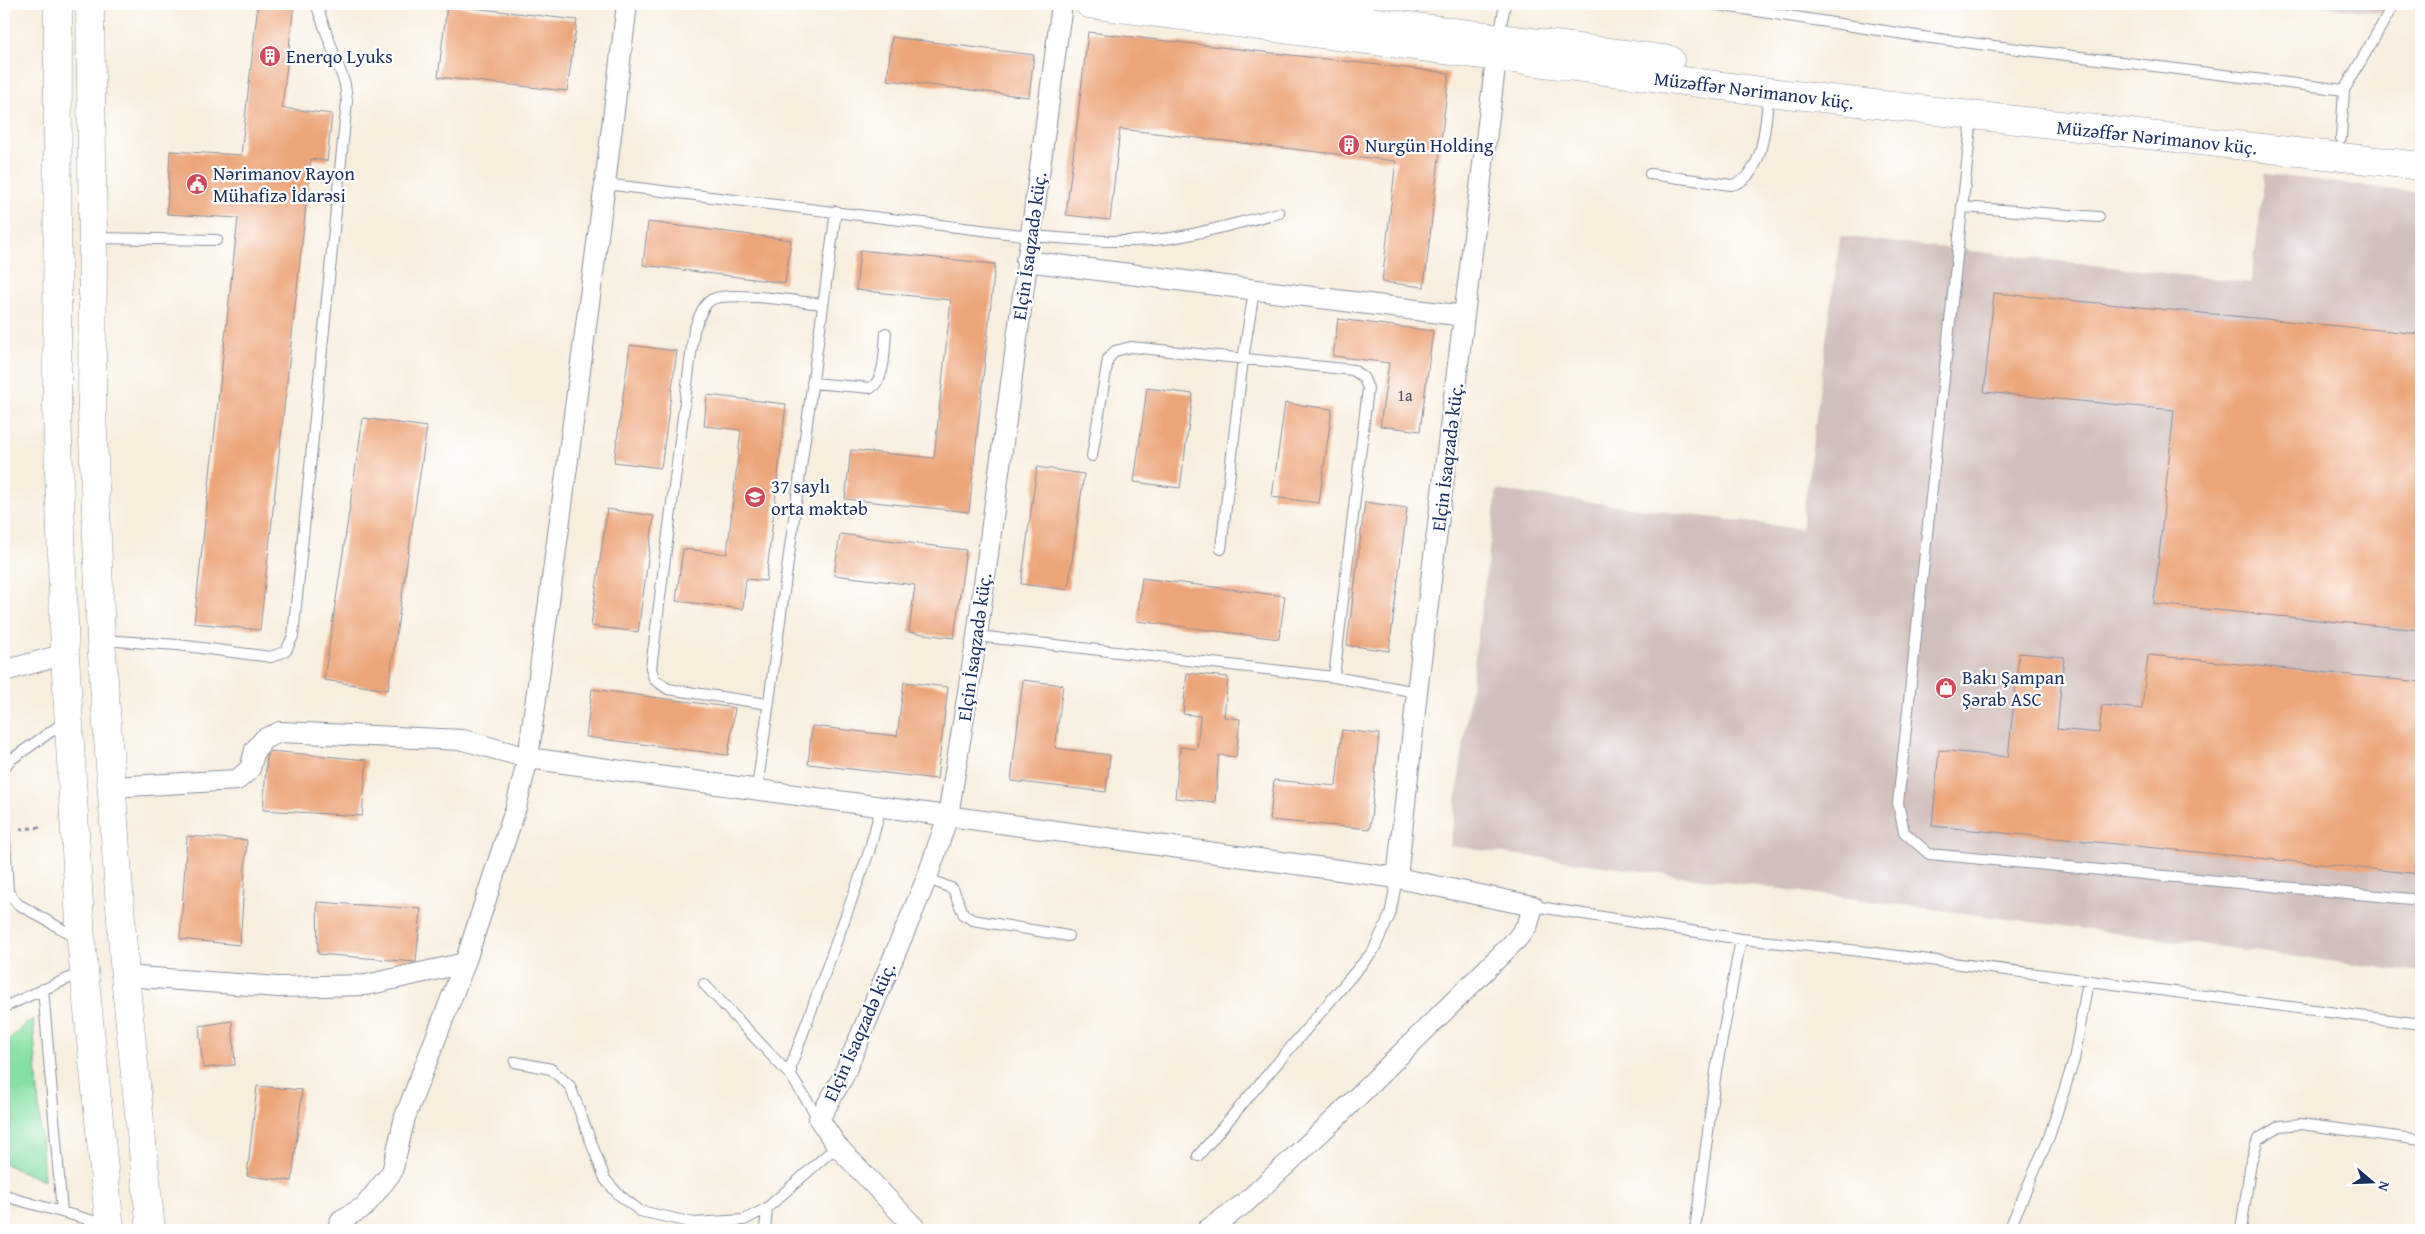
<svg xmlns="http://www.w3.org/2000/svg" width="2425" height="1234" font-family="'Gentium Book Plus',serif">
<rect width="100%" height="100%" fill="#fff"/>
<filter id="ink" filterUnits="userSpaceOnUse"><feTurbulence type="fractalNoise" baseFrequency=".02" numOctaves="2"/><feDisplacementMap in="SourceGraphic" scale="10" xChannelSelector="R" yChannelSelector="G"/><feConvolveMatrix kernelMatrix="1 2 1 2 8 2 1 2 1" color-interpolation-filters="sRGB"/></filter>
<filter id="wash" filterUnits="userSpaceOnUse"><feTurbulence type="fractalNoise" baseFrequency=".0096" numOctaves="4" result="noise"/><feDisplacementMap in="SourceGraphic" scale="20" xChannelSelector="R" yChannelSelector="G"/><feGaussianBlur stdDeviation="1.12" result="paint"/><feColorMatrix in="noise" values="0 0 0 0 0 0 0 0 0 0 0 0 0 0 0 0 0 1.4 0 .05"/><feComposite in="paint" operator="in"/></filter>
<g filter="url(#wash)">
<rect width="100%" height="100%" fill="#f7eedd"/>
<path fill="#d1c0bc" d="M2308 4H2385L2384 13Z
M2265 174 2421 193V973L1450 846 1497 490 1801 529 1840 236 2251 283Z"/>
<path fill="#86dfa4" stroke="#508781" d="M33 1019 44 1181 5 1164 4 1147V1043Z"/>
<g id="blocks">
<path fill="#eca579" d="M258 4H294L282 108 332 114 327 161 311 159 260 630 194 623 238 218 167 214 170 151 241 155Z
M447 5 577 20 567 91 438 77Z
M1088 32 1449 73 1424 287 1382 282 1396 161 1120 129 1110 220 1066 215Z
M892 37 1034 55 1029 97 887 80Z
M648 222 791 240 785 283 643 265Z
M860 250 995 264 969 512 845 499 851 450 934 458 951 300 856 290Z
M1994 293 2421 334V630L2154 604 2174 410 1984 392Z
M1338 319 1433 331 1420 431 1380 426 1389 363 1333 356Z
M630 345 677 351 661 468 614 462Z
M1147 388 1193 394 1180 488 1134 482Z
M707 395 786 404 766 581 746 579 743 609 676 601 683 549 727 554 741 430 704 426Z
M1285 403 1332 409 1319 503 1272 497Z
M363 418 427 427 388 690 324 680Z
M1037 467 1084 474 1068 590 1021 584Z
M1365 502 1407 508 1389 651 1347 645Z
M607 509 654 516 638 632 591 626Z
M840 534 966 550 954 638 909 632 915 585 834 575Z
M1142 578 1285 596 1279 639 1137 621Z
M2019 653 2064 657 2057 729 2099 733 2102 705 2142 709 2148 655 2421 682V874L1932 826 1939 750 2008 757Z
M1187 673 1228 677 1224 717 1240 719 1236 757 1219 755 1215 802 1175 798 1180 747 1197 749 1200 716 1183 714Z
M1023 680 1063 685 1055 748 1110 755 1106 792 1011 781Z
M904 682 948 687 937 779 808 764 812 726 897 736Z
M592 689 735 708 728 755 586 737Z
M1342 730 1379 734 1370 829 1270 820 1274 780 1336 786Z
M270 751 367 760 362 816 263 810 267 754Z
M187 836 247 840 240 945 180 939Z
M317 902 421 909 416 962 318 954Z
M232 1021 235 1065 203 1068 199 1026Z
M257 1086 302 1090 292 1181 247 1176Z"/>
</g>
</g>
<g filter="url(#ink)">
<use href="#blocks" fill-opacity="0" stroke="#898e9e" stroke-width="1"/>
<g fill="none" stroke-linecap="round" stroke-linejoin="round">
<g stroke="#898e9e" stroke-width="12">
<path id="service" d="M1712 4 1923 37 2344 90 2341 138
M1499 36 1505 4
M2344 90 2394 4
M1972 117 1898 803 1904 832 1929 854 2421 900
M1650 174 1731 185C1765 179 1765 121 1769 93
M605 184 1030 236C1074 239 1119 244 1163 239 1199 235 1243 221 1279 213
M1962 207 2099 217
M94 238 217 240
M812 383 871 388C886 378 884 350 886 333
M1092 456 1108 359 1115 351 1131 347 1353 370 1363 377 1368 388 1334 677
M1221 549 1243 359 1254 291
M977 636 1334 677 1417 692
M102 640 178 645 271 657 286 651 293 636 347 101 345 84 316 4
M768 704 668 689 654 679 651 668 694 330C698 321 702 305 711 300 726 290 801 302 823 304
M4 769 9 761 66 721
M757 789 836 211
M4 821 8 892 18 904 79 939
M927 878 953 889 964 915 973 920 1068 936
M1533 906 1741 939 1860 951 2421 1024
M704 984 791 1076
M43 989 62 1212
M4 1007 83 972
M515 1062 551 1069 570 1086 605 1179 618 1194 640 1211 694 1223 744 1220 767 1208 837 1146
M819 1119 791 1076V1066L869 852 881 807
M1198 1156 1373 951 1390 915 1397 878
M4 1194 15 1199 108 1225
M765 1230 767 1208
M1695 1230 1716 1071 1741 939
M2009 1230 2049 1137 2074 1060 2088 981
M2241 1230 2251 1162 2258 1139 2280 1126 2301 1124 2421 1140"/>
</g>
<g stroke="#898e9e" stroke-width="22">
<path id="minor" d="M1026 261 1464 316
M4 671 65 654
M111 787 237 780 250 769 255 750 264 739 280 732 463 740 528 758 1397 878 1533 906 1528 924 1517 939 1334 1120 1245 1203 1207 1230
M1397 878 1417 692 1498 44
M125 976 278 987 366 985 465 963
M337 1230 341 1220 364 1207 392 1172 405 1117 465 963 516 807 528 758 605 184 627 4
M917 1230 837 1146 819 1119 843 1077 927 878 948 816 977 636 1062 4"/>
</g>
<g stroke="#898e9e" stroke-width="29">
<path id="secondary" d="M58 4 57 410 65 654 81 940 110 1230
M90 4 93 238 92 410 101 640 125 976 151 1230
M1089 4 1769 92 2421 166
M1240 4 1670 60"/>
</g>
<path stroke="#898e9e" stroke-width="3" stroke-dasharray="4 4" stroke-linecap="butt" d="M20 829 44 827"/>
<use href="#service" stroke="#fff" stroke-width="10"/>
<use href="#minor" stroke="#fff" stroke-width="20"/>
<use href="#secondary" stroke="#fff" stroke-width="28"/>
</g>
</g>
<defs>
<g id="building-disc" transform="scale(1.125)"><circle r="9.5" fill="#d1495b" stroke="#fff"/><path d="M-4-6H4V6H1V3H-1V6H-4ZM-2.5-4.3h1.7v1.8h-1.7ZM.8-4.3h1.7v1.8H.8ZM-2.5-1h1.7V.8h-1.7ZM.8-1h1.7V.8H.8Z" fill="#fff"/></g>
<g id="civic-disc" transform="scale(1.125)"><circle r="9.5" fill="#d1495b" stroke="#fff"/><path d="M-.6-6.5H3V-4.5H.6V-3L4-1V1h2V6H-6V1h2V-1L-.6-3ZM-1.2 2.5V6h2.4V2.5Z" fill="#fff"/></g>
<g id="school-disc" transform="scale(1.125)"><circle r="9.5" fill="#d1495b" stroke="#fff"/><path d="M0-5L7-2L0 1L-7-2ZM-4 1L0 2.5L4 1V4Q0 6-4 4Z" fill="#fff"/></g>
<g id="shop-disc" transform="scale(1.125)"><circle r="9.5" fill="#d1495b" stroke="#fff"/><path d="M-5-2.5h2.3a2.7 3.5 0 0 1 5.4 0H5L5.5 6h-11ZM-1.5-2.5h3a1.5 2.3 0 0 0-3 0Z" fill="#fff"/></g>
</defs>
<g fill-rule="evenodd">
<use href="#building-disc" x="270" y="56"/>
<use href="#building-disc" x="1349" y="145"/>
<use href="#civic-disc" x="197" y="184"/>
<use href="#school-disc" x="755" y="497"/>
<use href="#shop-disc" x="1946" y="688"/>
</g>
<g text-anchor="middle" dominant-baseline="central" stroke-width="4.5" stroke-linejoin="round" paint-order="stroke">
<g font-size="16" fill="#4f4c65">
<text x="1405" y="395">1a</text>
</g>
<g font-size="19" fill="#1b2f5e" stroke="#fff" text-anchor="start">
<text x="286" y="56">Enerqo Lyuks</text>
<text x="1365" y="145">Nurgün Holding</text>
<text x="213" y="173">Nərimanov Rayon<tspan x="213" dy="22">Mühafizə İdarəsi</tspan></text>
<text x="771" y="486">37 saylı<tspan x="771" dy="22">orta məktəb</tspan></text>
<text x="1962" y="677">Bakı Şampan<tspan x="1962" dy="22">Şərab ASC</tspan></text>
</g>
<g font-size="19" fill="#1b2f5e" stroke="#fff">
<text transform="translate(1754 90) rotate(7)">Müzəffər Nərimanov küç.</text>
<text transform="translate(2157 137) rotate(6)">Müzəffər Nərimanov küç.</text>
<text transform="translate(1029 246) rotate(-82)">Elçin İsaqzadə küç.</text>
<text transform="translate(1447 457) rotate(-83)">Elçin İsaqzadə küç.</text>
<text transform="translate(974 647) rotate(-82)">Elçin İsaqzadə küç.</text>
<text transform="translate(859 1032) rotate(-66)">Elçin İsaqzadə küç.</text>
</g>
</g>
<rect width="2425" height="1234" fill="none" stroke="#fff" stroke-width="20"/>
<g transform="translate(2372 1182) rotate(109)" stroke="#ffffff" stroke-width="4" paint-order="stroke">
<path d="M0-4L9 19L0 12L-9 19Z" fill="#1b2f5e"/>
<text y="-8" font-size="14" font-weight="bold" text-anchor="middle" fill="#1b2f5e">N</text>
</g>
</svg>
